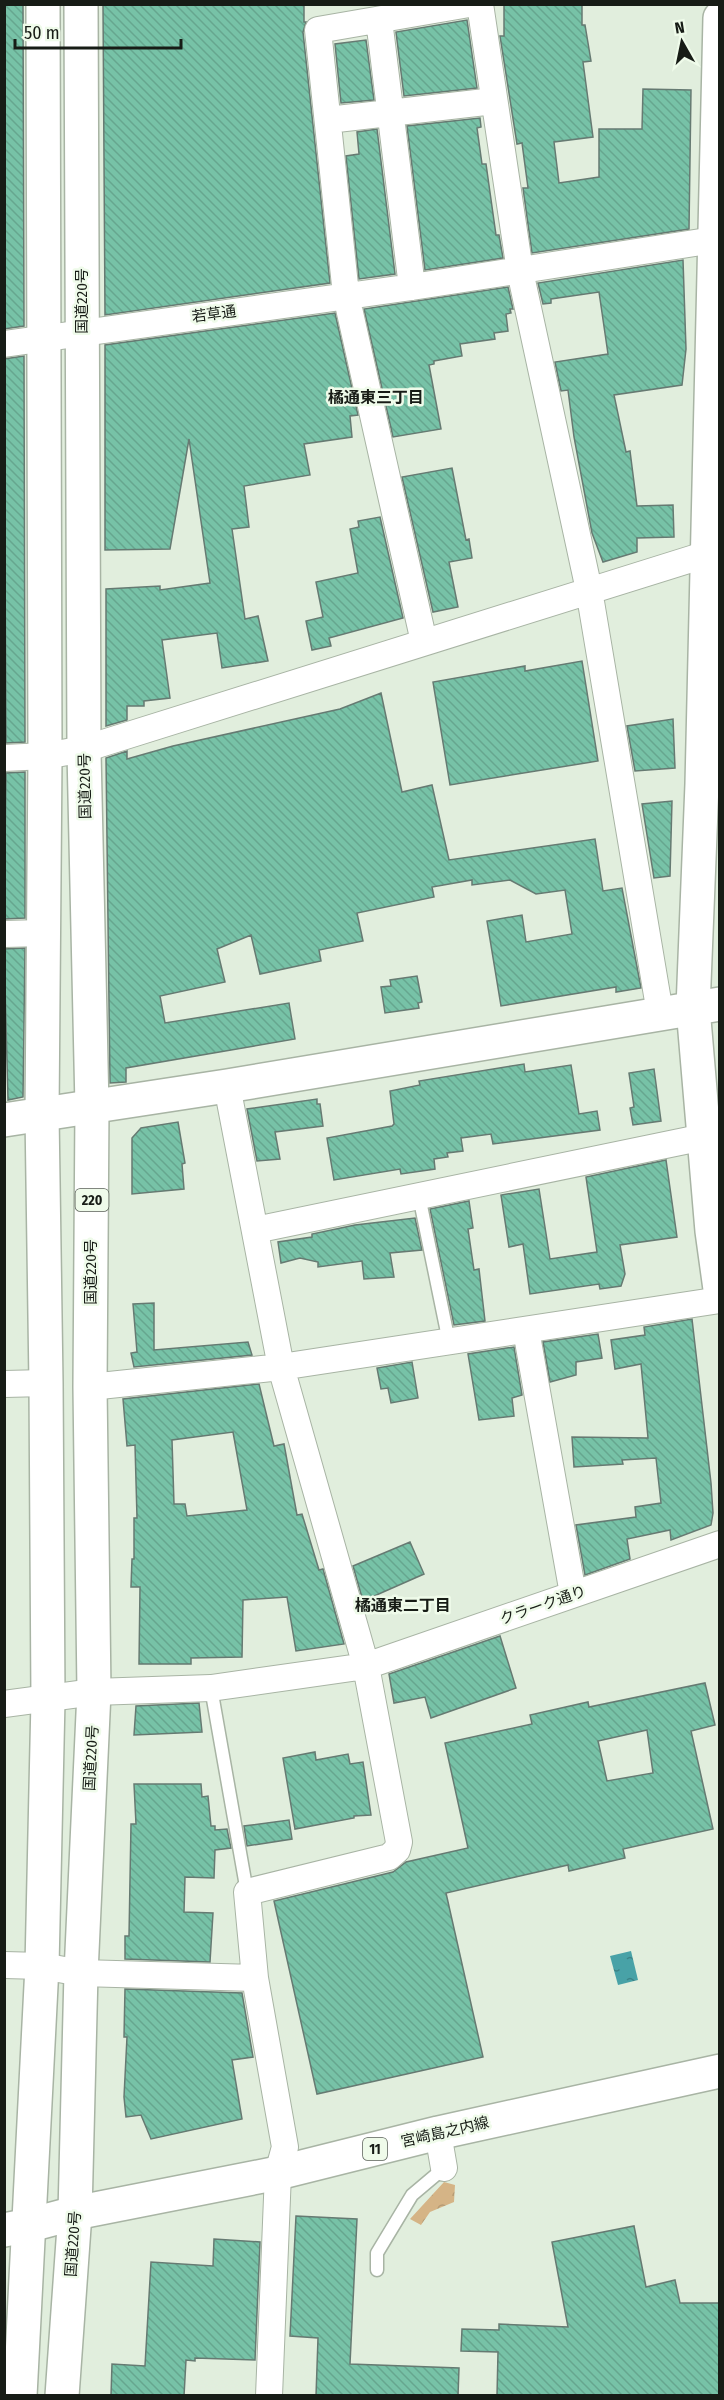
<svg xmlns="http://www.w3.org/2000/svg" width="724" height="2400" font-family="'Fira Sans Condensed','Noto Sans JP',sans-serif">
<defs>
<pattern id="forest-crowns" width="20" height="18" patternUnits="userSpaceOnUse" patternTransform="scale(1.5)"><rect width="20" height="18" fill="#d5b486"/><path d="M2 6a3 3 0 1 1 6 0M12 15a3 3 0 1 1 6 0" fill="none" stroke="#b69a73"/></pattern>
<pattern id="water-ripples" width="26" height="14" patternUnits="userSpaceOnUse" patternTransform="scale(1.5)"><rect width="26" height="14" fill="#48a2a7"/><path d="M2 4q2-2 4 0t4 0M15 11q2-2 4 0t4 0" fill="none" stroke="#3b8387"/></pattern>
<pattern id="building-back-hatch" width="6" height="6" patternUnits="userSpaceOnUse" patternTransform="scale(1.5)"><rect width="6" height="6" fill="#77c2a7"/><path d="M-1 5l2 2M0 0l6 6M5-1l2 2" fill="none" stroke="#66a68f"/></pattern>
</defs>
<rect width="100%" height="100%" fill="#e1eedd"/>
<path fill="url(#forest-crowns)" d="M444 2182 455 2185 454 2202 430 2212 421 2225 410 2219Z"/>
<path fill="url(#water-ripples)" d="M631 1951 638 1980 618 1985 610 1956Z"/>
<path fill="url(#building-back-hatch)" stroke="#667a72" stroke-width="1.5" fill-rule="evenodd" d="M4 4H23L24 326 4 329Z
M103 4H304V22H306L303 32 330 283 105 315Z
M504 4H582V25H585L591 61 583 62 593 137 554 142 559 183 599 177V129H642L643 89 691 90 689 229 532 253 523 188H528L522 143 517 144 500 36H504Z
M467 20 477 88 404 96 396 32Z
M366 40 374 100 341 103 335 44Z
M480 118 481 127 477 128 482 164H486L496 235H499L503 258 425 270 407 126Z
M377 129 395 274 359 279 346 156 359 154 357 132Z
M683 260 686 349 682 385 614 395 626 452 630 451 637 506 673 505 674 537 637 538V552L603 562 592 533 574 437 568 390 561 391 555 362 608 354 599 292 551 299V303L543 304 538 283Z
M508 287 513 309H510L511 313 506 314 508 331 494 333 495 339 460 344 462 356 434 361V364L429 365 441 429 393 437 364 309Z
M335 313 358 415 350 416 352 437 304 444 310 475 244 486 249 527 232 529 245 619 258 616 268 661 222 668 217 633 162 640 170 698 144 701V706H127V720L106 726V589L160 586V590L210 583 189 439 170 549 105 550V345Z
M24 356 25 742 6 743 4 359Z
M452 468 466 540 469 539 472 558 449 562 458 607 433 612 402 477Z
M380 517 403 618 329 638 331 646 312 650 306 621 323 617 316 582 358 573 350 529 359 527 358 521Z
M582 661 598 761 450 785 433 682 525 666V671Z
M381 693 402 792 432 785 449 860 595 839 603 891 622 888 641 988 616 992V987L501 1006 487 921 522 915 526 942 572 934 565 890 536 894 510 880 472 885V880L432 887 434 897 357 913 363 941 319 950 321 961 260 974 251 935 217 949 225 982 160 996 165 1023 289 1003 295 1039 126 1068V1082L110 1083 106 758 127 751V759L173 746 340 709Z
M673 719 675 768 635 771 627 726Z
M25 772V918L4 919 6 773Z
M672 801 670 876 654 878 642 804Z
M25 948 23 1097 8 1100 4 949Z
M417 976 422 1002 418 1003 419 1008 385 1013 381 987 391 986 390 980Z
M524 1064 525 1072 571 1065 579 1114 597 1111 600 1130 493 1144 491 1134 461 1138 463 1151 447 1153 448 1157 434 1159 435 1169 401 1174 400 1169 334 1180 327 1138 392 1126 394 1124 390 1091 420 1085 419 1081Z
M654 1069 661 1121 633 1125 630 1108 634 1107 629 1073Z
M317 1099V1104H320L323 1126 275 1132 280 1159 257 1161 247 1109Z
M178 1122 185 1163 182 1164 184 1189 132 1194V1138L141 1128Z
M666 1160 677 1237 620 1245 625 1274 621 1286 600 1289 599 1284 530 1294 523 1244 509 1247 501 1195 539 1189 550 1259 597 1252 586 1177Z
M469 1201 473 1228 468 1229 474 1270 479 1269 485 1321 454 1325 430 1209Z
M415 1218 422 1250 390 1253 394 1277 364 1279 362 1261 318 1267V1262L300 1258 281 1263 278 1242 312 1237V1234L355 1225Z
M154 1303V1350L248 1342 252 1355 134 1367 131 1353 137 1352 133 1304Z
M692 1319 711 1483 713 1513 711 1525 671 1540 670 1530 627 1539 630 1559 585 1575 576 1525 636 1517 635 1507 661 1503 656 1458 622 1460 623 1464 574 1467 572 1437 648 1438 641 1364 615 1369 611 1340 645 1335 644 1327Z
M598 1334 602 1358 576 1362V1375L550 1382 543 1342Z
M514 1347 522 1395 512 1398 514 1416 479 1420 468 1354Z
M412 1362 418 1398 391 1403 388 1388 381 1389 377 1368Z
M259 1384 274 1446 284 1444 297 1515 302 1514 319 1570 323 1569 344 1644 296 1651 287 1597 243 1600 242 1657 191 1658V1664H139L140 1587H131L132 1559H134V1518H137L135 1445 127 1446 123 1399ZM233 1432 247 1510 187 1516 185 1504H174L172 1440Z
M410 1542 424 1574 363 1601 353 1566Z
M500 1636 516 1688 431 1718 425 1697 394 1703 389 1674Z
M705 1683 715 1725 691 1731 713 1829 623 1849 625 1858 569 1871 568 1865 446 1893 483 2057 317 2094 274 1901 393 1872 406 1862 468 1848 445 1743 532 1724 530 1715 588 1702 589 1707ZM647 1730 653 1773 607 1781 598 1741Z
M199 1703 202 1732 134 1735 136 1706Z
M315 1752 316 1760 348 1754 350 1764 363 1762 371 1815 354 1816V1818L295 1829 283 1758Z
M134 1784H201L202 1797 208 1796 211 1826H215V1830L227 1829 231 1848 215 1850 214 1878 185 1877 184 1912 213 1913 210 1962 125 1959V1936H129L131 1824H136Z
M289 1820 292 1839 247 1846 244 1826Z
M125 1989 242 1993 253 2057 232 2060 242 2119 151 2139 141 2115 126 2117 124 2097 127 2037H124Z
M296 2216 357 2219 350 2364 459 2368 458 2396H316L318 2338 290 2336Z
M634 2226 646 2287 675 2280 680 2303H720V2396H497L498 2352 461 2351 462 2329 499 2330V2324L568 2327 552 2242Z
M214 2239 260 2242 255 2360 195 2358V2361L186 2360 184 2396H111L112 2364 145 2366 151 2262 213 2266Z"/>
<g fill="none" stroke-linecap="round" stroke-linejoin="round">
<g stroke="#a8b4a4" stroke-width="15">
<path id="lane" d="M419 1196 449 1342
M211 1688 247 1892
M377 2270V2253L412 2195 444 2168"/>
</g>
<g stroke="#a8b4a4" stroke-width="28">
<path id="street" d="M480 4 520 271 589 590 660 1013
M379 20 412 287
M328 120 494 101
M4 344 412 287 720 239
M424 642 346 295 318 30 469 4
M4 758 45 756 84 749 720 550
M4 934 43 933
M227 1086 281 1367 366 1666 399 1842 397 1850 389 1857 247 1892 255 1978 285 2147 278 2173 269 2396
M255 1230 704 1137
M526 1330 573 1594
M4 1384 46 1383
M90 1387 281 1367 720 1300
M4 1704 94 1692 211 1688 366 1666 720 1544
M4 1965 42 1966 81 1973 255 1978
M438 2133 444 2168"/>
</g>
<g stroke="#a8b4a4" stroke-width="36">
<path id="secondary" d="M720 18 702 784 693 1008 712 1231 720 1289
M4 1120 227 1086 720 1004
M4 2230 30 2225"/>
</g>
<g stroke="#a8b4a4" stroke-width="36">
<path id="primary" d="M30 2225 75 2213 278 2173 438 2133 720 2071"/>
</g>
<g stroke="#a8b4a4" stroke-width="36">
<path id="highway" d="M20 2396 42 1966 48 1700 46 1383 42 1114 45 756 43 4
M62 2396 75 2213 81 1973 94 1692 90 1387 92 1107 84 752 81 4"/>
</g>
<use href="#lane" stroke="#fff" stroke-width="12"/>
<use href="#street" stroke="#fff" stroke-width="26"/>
<use href="#secondary" stroke="#fff" stroke-width="33"/>
<use href="#primary" stroke="#fff" stroke-width="33"/>
<use href="#highway" stroke="#fff" stroke-width="33"/>
</g>
<g text-anchor="middle" dominant-baseline="central" stroke-width="5" stroke-linejoin="round" paint-order="stroke">
<g fill="#effbea" stroke="#585f56" stroke-width="1.5">
<rect x="75.5" y="1189" width="33" height="22" rx="4.5"/>
<rect x="363" y="2138" width="24" height="22" rx="4.5"/>
</g>
<g font-size="14" font-weight="bold" fill="#171c16">
<text x="92" y="1200">220</text>
<text x="375" y="2149">11</text>
</g>
<g font-size="15" fill="#171c16" stroke="#effbea">
<text transform="translate(82 301) rotate(-90)">国道220号</text>
<text transform="translate(214 314) rotate(-8)">若草通</text>
<text transform="translate(85 786) rotate(-91)">国道220号</text>
<text transform="translate(91 1272) rotate(-90)">国道220号</text>
<text transform="translate(543 1605) rotate(-19)">クラーク通り</text>
<text transform="translate(91 1758) rotate(-87)">国道220号</text>
<text transform="translate(445 2132) rotate(-13)">宮崎島之内線</text>
<text transform="translate(73 2244) rotate(-86)">国道220号</text>
</g>
<g font-size="16" font-weight="bold" fill="#171c16" stroke="#effbea">
<text x="376" y="397">橘通東三丁目</text>
<text x="403" y="1605">橘通東二丁目</text>
</g>
</g>
<rect width="724" height="2400" fill="none" stroke="#171c16" stroke-width="12"/>
<g transform="translate(682 42) rotate(351)" stroke="#effbea" stroke-width="4.5" paint-order="stroke">
<path d="M0-4.5L10 22L0 15L-10 22Z" fill="#171c16"/>
<text y="-9" font-size="16" font-weight="bold" text-anchor="middle" fill="#171c16">N</text>
</g>
<path d="M15 39v9h166v-9" fill="none" stroke="#171c16" stroke-width="3"/>
<text x="24" y="39" font-size="18" fill="#171c16" stroke="#effbea" stroke-width="4.5" paint-order="stroke">50 m</text>
</svg>
